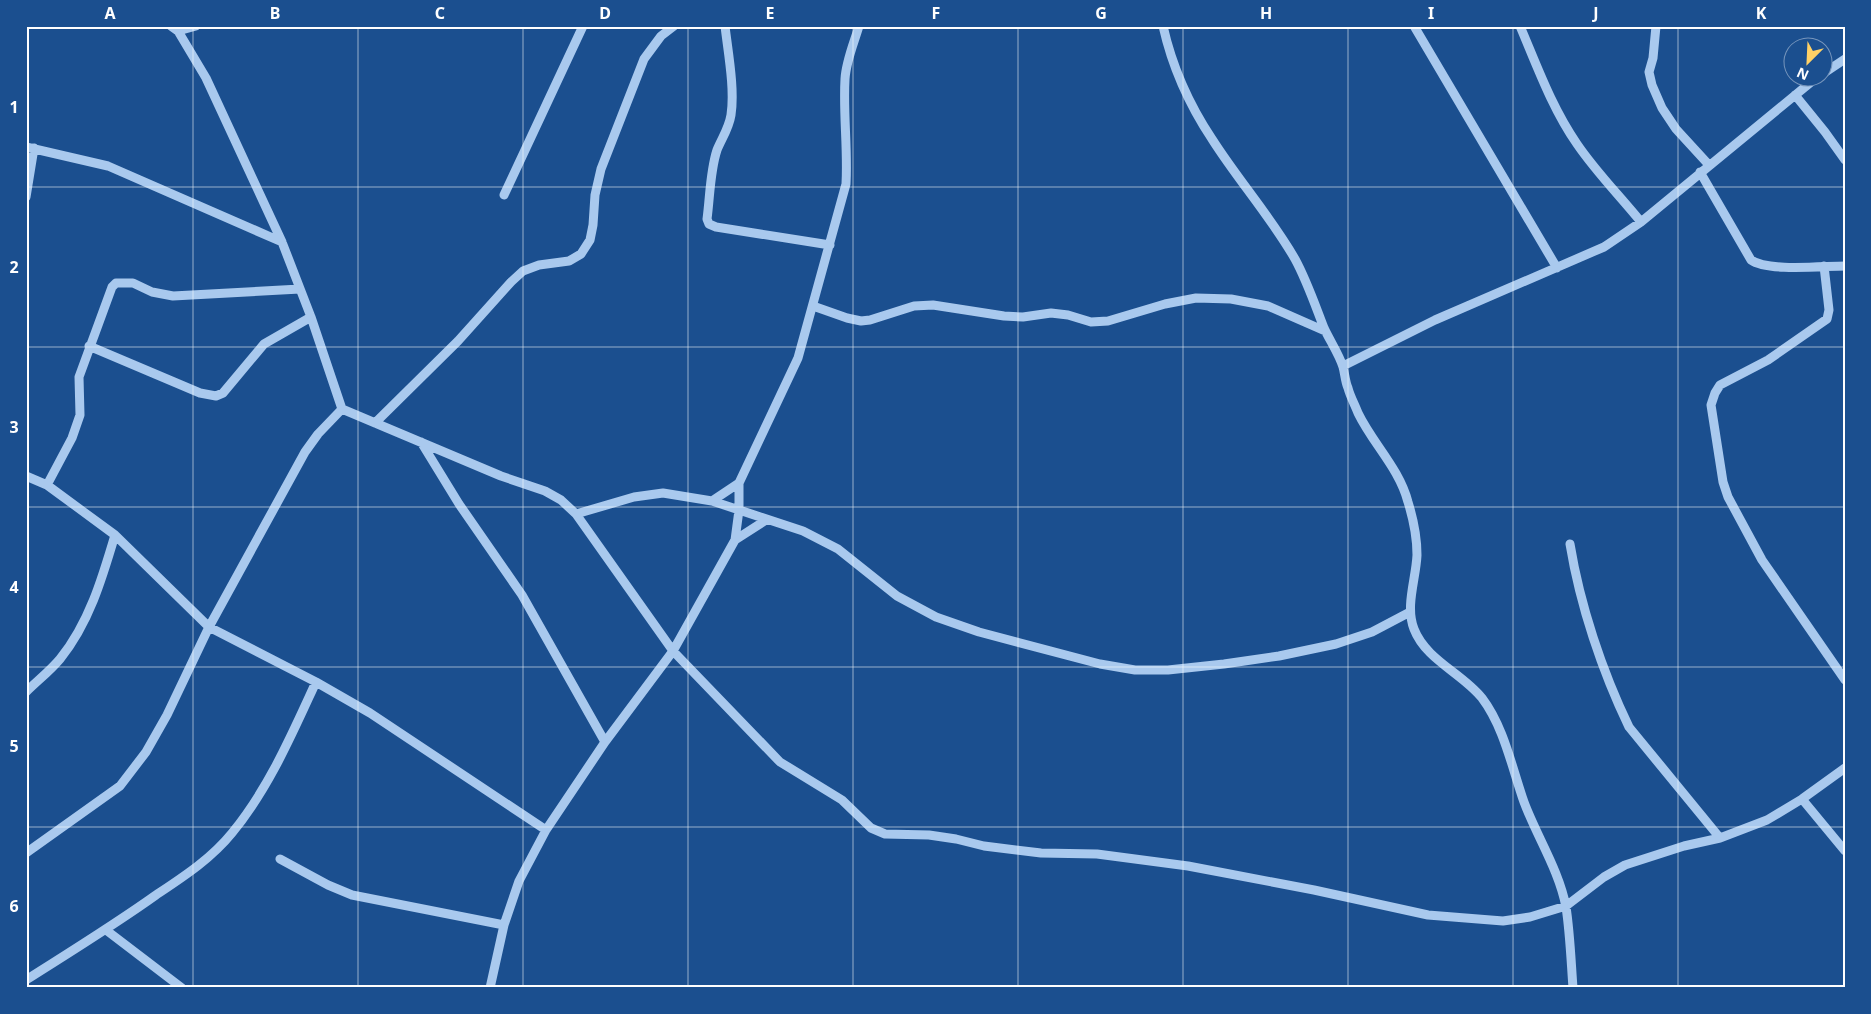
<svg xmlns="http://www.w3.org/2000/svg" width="1871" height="1014" font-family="'Noto Sans',sans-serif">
<rect width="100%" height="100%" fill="#1b4f8f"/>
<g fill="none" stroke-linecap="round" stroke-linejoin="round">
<path stroke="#a9c9ee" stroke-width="9" d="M171 26 178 31 206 78 282 242 311 317 342 409 501 476 545 491 561 500 576 514 673 651 780 762 842 800 871 828 885 834 929 835 956 839 984 846 1041 853 1097 854 1188 866 1314 890 1428 915 1503 921 1530 917 1566 906 1604 877 1625 865 1684 846 1720 838 1767 820 1802 799 1845 768
M725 26C728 52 735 89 731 115 729 128 722 138 717 150 710 171 710 197 707 219L709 224 716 227 830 245
M1163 26C1172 66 1190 106 1212 139 1238 180 1271 217 1295 259 1307 281 1315 305 1324 328 1330 341 1339 354 1343 367 1345 374 1345 381 1348 388 1350 396 1355 405 1358 413 1373 444 1399 468 1408 502 1413 518 1417 538 1417 555 1416 579 1405 606 1414 629 1426 660 1462 673 1482 698 1504 727 1512 768 1524 802 1537 837 1559 870 1566 907 1570 933 1571 961 1573 988
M1414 26 1557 268
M1520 26C1537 66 1552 108 1577 144 1596 172 1620 196 1641 222
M1656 26 1653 58 1649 72 1652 85 1662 108 1676 129 1709 165
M178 31 196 26
M1824 73 1845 59
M1795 95 1825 132 1845 160
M26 147 108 166 282 242
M1700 172 1751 260C1768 272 1823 266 1845 266
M504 195 583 26
M26 197 34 148
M1824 266 1829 310 1827 319 1768 360 1720 385 1715 393 1711 405 1723 482 1728 497 1762 560 1845 680
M813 306 847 318 861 321 870 320 914 306 933 305 1004 316 1023 317 1051 313 1068 315 1091 322 1108 321 1165 304 1196 298 1231 299 1268 306 1325 331
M89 346 200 393 216 396 223 393 264 344 311 317
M1343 366 1435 320 1604 247 1641 222 1816 78
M375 423 458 341 511 282 523 271 539 265 569 261 581 254 590 240 593 225 595 195 601 169 644 59 661 36 674 26
M421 442 459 504 522 595 605 742
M26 476 47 485 115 535 209 627 316 682 370 713 546 830
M47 485 72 438 80 415 79 377 112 287 116 283H133L152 292 173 296 300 289
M712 501 739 483
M576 514 634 497 663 493 712 501 803 531 838 549 897 596 936 617 979 632 1100 664 1135 670H1168L1224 664 1279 656 1336 644 1372 632 1410 612
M735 540 766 520
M1570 544C1580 605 1602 671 1629 727L1720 838
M26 692C37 681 50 671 60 659 89 623 102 579 115 535
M1802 799 1845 851
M26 853 120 786 146 752 167 715 209 627 305 452 318 434 342 409
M280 859 328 885 352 895 504 925
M106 930 182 988
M26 980C70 952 114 925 156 895 183 877 211 859 232 833 269 788 292 734 316 682
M490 988 504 925 519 881 546 830 605 742 673 651 735 540 739 510V483L798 358 846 184C848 149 843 114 845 79 846 61 854 43 859 26"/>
</g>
<path fill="none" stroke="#fff" stroke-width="1" stroke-opacity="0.55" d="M193 26V988M358 26V988M523 26V988M688 26V988M853 26V988M1018 26V988M1183 26V988M1348 26V988M1513 26V988M1678 26V988M26 187H1845M26 347H1845M26 507H1845M26 667H1845M26 827H1845"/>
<rect width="1871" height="1014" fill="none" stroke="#1b4f8f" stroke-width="55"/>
<g transform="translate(1808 62) rotate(204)"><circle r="24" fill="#1b4f8f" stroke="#7695bc"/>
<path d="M0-4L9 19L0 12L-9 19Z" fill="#ffd166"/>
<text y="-8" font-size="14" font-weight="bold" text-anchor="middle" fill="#ffffff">N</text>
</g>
<rect x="28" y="28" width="1816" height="958" fill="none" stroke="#fff" stroke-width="2"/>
<g font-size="16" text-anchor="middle" font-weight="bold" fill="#fff">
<text x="110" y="19">A</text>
<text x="275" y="19">B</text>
<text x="440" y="19">C</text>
<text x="605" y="19">D</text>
<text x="770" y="19">E</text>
<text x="936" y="19">F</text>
<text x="1101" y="19">G</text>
<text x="1266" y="19">H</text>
<text x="1431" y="19">I</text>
<text x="1596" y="19">J</text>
<text x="1761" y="19">K</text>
<text x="14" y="113">1</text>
<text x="14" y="273">2</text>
<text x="14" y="433">3</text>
<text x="14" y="593">4</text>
<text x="14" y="752">5</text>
<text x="14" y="912">6</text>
</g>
</svg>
